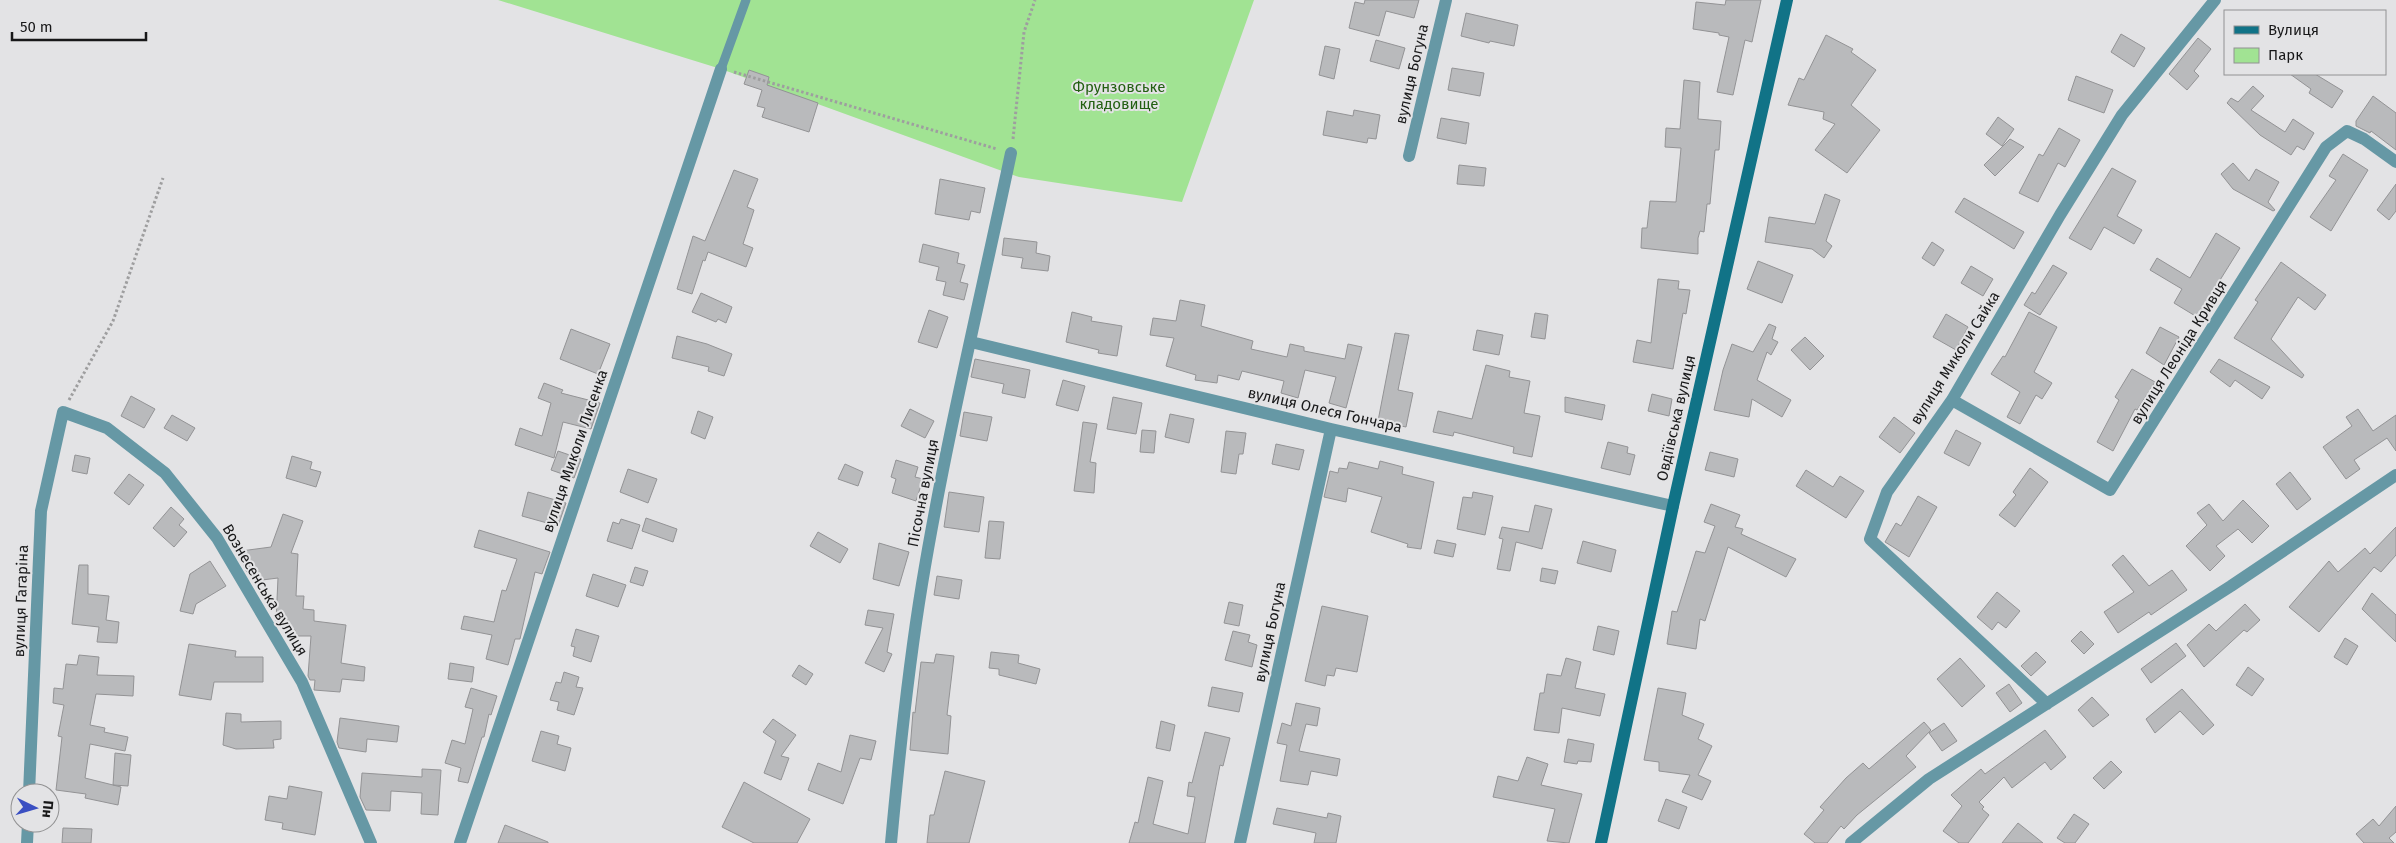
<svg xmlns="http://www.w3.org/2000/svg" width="2396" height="843" font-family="'Fira Sans',sans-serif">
<rect width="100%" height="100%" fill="#e3e3e5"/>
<path fill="#a1e393" d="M498 0H1254L1182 202 1019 177 721 69Z"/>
<path fill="#b9babc" stroke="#939395" d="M1365 0H1419L1414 18 1386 11 1379 36 1349 28 1355 2 1364 4Z
M1726 0H1761L1752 42 1745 40 1733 95 1717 92 1729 37 1719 35V33L1693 29 1696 2 1725 5Z
M1466 13 1518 25 1514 46 1490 41 1489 43 1461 36Z
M2121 34 2145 48 2134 67 2111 52Z
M1826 35 1853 49 1851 52 1876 70 1851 105 1880 130 1847 173 1815 150 1835 124 1823 119 1824 112 1788 105 1799 78 1804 80Z
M2198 38 2211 49 2194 71 2199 76 2187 90 2169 74Z
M1376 40 1405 48 1399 69 1370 61Z
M1325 46 1340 49 1334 79 1319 75Z
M1452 68 1484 73 1480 96 1448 90Z
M749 70 769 77 767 85 818 103 809 132 762 117 765 108 757 106 762 90 744 84Z
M2290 74H2315L2343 91 2332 108 2309 93 2311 89Z
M2076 76 2113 90 2104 113 2068 100Z
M1684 80 1700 82 1698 119 1721 121 1719 150H1715L1710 204H1707L1704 232 1700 231 1698 238V254L1641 248 1642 228H1647L1650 201 1676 202 1681 148 1665 147 1666 128 1680 129Z
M2253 86 2264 96 2251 110 2285 132 2293 119 2314 133 2304 150 2297 146 2291 155 2260 135 2227 103 2231 98 2238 102Z
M2373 96 2396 113V150L2371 131 2370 133 2356 126V121Z
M1354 110 1380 115 1376 139 1368 138 1367 143 1323 135 1327 111 1353 116Z
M1998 117 2014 129 2002 146 1986 134Z
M1441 118 1469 123 1466 144 1437 138Z
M2059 128 2080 140 2065 167 2058 163 2038 202 2019 193 2039 154 2043 156Z
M2010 139 2024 147 1995 176 1984 165Z
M2343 154 2368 170 2331 231 2310 217 2336 180 2329 176Z
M2233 163 2249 181 2256 169 2279 182 2268 202 2275 210 2273 211 2233 189 2221 174Z
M1459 165 1486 168 1484 186 1457 184Z
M2112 168 2136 181 2117 216 2142 230 2134 244 2104 227 2091 250 2069 238Z
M734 170 758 179 747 207 754 210 743 244 753 248 746 267 708 252 705 261 703 260 692 294 677 289 693 236 705 241Z
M940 179 985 188 980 213 971 211 969 220 935 214Z
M2396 184V211L2389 220 2377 210Z
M1825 194 1840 200 1826 241 1832 246 1824 258 1812 249 1765 242 1769 217 1815 224Z
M1964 198 2024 232 2014 249 1955 212Z
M2216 233 2240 248 2197 317 2174 303 2182 289 2150 270 2157 258 2190 278Z
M1004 238 1037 242 1036 253 1050 256 1048 271 1021 268 1023 258 1002 255Z
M1932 242 1944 250 1934 266 1922 258Z
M923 244 959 253 957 263 965 265 960 282 968 284 964 300 943 295 946 282 936 280 939 267 919 262Z
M1758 261 1793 275 1782 303 1747 289Z
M2281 262 2326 295 2315 310 2298 297 2271 339 2304 375 2302 378 2234 338 2258 302 2255 300Z
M2053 265 2067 273 2040 315 2024 305 2032 292 2035 294Z
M1971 266 1993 279 1983 296 1961 283Z
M1658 279 1679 281 1678 289 1690 290 1686 314 1683 313 1673 369 1633 362 1637 340 1651 343Z
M701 293 732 307 726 323 718 319 716 322 692 312Z
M1180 300 1205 305 1201 326 1253 341 1251 349 1287 357 1290 344 1304 347V351L1345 359 1348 344 1362 347 1346 408 1329 403 1336 377 1305 370 1298 398 1281 393 1284 381 1242 371 1239 380 1218 375 1217 383 1195 380 1196 375 1166 366 1174 338 1150 335 1153 318 1176 321Z
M929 310 948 317 937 348 918 342Z
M1072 312 1092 317 1091 321 1122 326 1117 356 1098 353 1099 350 1066 342Z
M2029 312 2057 327 2034 372 2052 383 2042 399 2036 395 2020 424 2007 417 2020 392 1991 374 2003 356 2005 357Z
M1535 313 1548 315 1545 339 1531 337Z
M1946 314 1968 327 1956 350 1933 337Z
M1769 324 1776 327 1772 339 1778 342 1771 355 1767 352 1757 380 1791 400 1782 417 1752 399 1749 417 1714 410 1723 370 1732 344 1753 352Z
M2160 327 2179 337 2164 365 2146 353Z
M571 329 610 344 598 374 560 359Z
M1477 330 1503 335 1499 355 1473 350Z
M1395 333 1409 335 1398 390 1413 393 1406 427 1378 421Z
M677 336 707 344 732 354 724 376 708 371 709 367 672 358Z
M1805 337 1824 356 1810 370 1791 350Z
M975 359 1030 370 1025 398 1002 393 1004 384 971 377Z
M2219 359 2270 387 2262 399 2235 380 2230 387 2210 372Z
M1486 365 1510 371 1509 377 1530 381 1524 413 1540 416 1532 457 1513 453 1514 447 1454 432 1453 436 1433 432 1438 411 1472 419Z
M2132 369 2155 382 2137 410 2135 409 2113 451 2097 442 2119 400 2115 397Z
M1063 380 1085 386 1078 411 1056 405Z
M544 383 563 390 561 393 600 403 591 429 563 422 554 458 515 445 520 428 542 436 551 403 538 398Z
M1652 394 1672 399 1669 416 1648 411Z
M131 396 155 409 144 428 121 416Z
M1113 397 1142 403 1136 434 1107 429Z
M1565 397 1605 405 1602 420 1565 412Z
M910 409 934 421 925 438 901 426Z
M2358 409 2373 431 2396 415V451L2387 438 2354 460 2360 469 2346 479 2323 447 2352 426 2346 417Z
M698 411 713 417 705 439 691 433Z
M964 412 992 417 987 441 960 436Z
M1170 414 1194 419 1189 443 1165 437Z
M172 415 195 428 187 441 164 428Z
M1894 417 1915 433 1900 453 1879 437Z
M1083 422 1097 424 1090 462 1096 463 1094 493 1074 491Z
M1142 430 1156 431 1154 453 1140 452Z
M1956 430 1981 443 1969 466 1944 453Z
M1226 431 1246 433 1243 454H1239L1236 474 1221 472Z
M1608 442 1628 447 1627 453 1635 455 1630 475 1601 468Z
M1276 444 1304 450 1299 470 1272 464Z
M558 451 581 459 574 478 551 470Z
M1710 452 1738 459 1734 477 1705 470Z
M75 455 90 458 87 474 72 471Z
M292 456 312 462 310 469 321 472 316 487 286 478Z
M896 460 918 467 915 477 923 479 916 501 892 493 896 479 891 477Z
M1380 461 1403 467 1402 474 1434 482 1421 549 1407 547 1408 544 1371 532 1382 497 1348 488 1346 502 1324 497 1330 471 1338 473 1339 468 1347 469 1349 462 1378 469Z
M845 464 863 472 858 486 838 479Z
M2030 468 2048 482 2015 527 1999 515 2016 495 2013 492Z
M628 469 657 479 648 503 620 492Z
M1806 470 1833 487 1840 476 1864 491 1846 518 1796 486Z
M2290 472 2311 499 2297 510 2276 484Z
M129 474 144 485 129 505 114 493Z
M528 492 566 503 558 526 522 516Z
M949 492 984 497 979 532 944 527Z
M1473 492 1493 496 1485 535 1457 529 1463 497 1472 498Z
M1918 496 1937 507 1909 557 1885 542 1896 523 1901 526Z
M2243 500 2269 526 2252 543 2238 529 2216 546 2225 556 2210 571 2186 546 2207 525 2197 513 2209 504 2223 521Z
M1711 504 1740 515 1735 527 1743 529 1741 534 1796 559 1786 577 1728 547 1705 621 1700 619 1696 649 1667 644 1672 611 1677 612 1696 551 1705 553 1715 526 1704 522Z
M1535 505 1552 509 1542 549 1516 542 1510 571 1497 569 1503 539 1499 538 1502 527 1529 532Z
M171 507 184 519 179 525 187 532 174 547 153 528Z
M283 514 303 521 291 553 298 554 296 596H304L303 609 314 610V621L346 625 341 663 365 667 364 681 342 679 340 692 314 690 315 680H310L308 676 311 636H295V630H284V622L276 621 278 578 254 581 252 569 247 572 244 567 241 551 271 547Z
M646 518 677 529 673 542 642 531Z
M621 519 640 525 632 549 607 541 613 522 619 524Z
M989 521 1004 522 1000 559 985 558Z
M2396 527V555L2381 572 2374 567 2319 632 2289 607 2329 561 2338 572 2365 548 2370 554Z
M479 530 550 552 542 574 535 572 520 639H515L508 665 486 659 492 635 461 629 464 616 494 622 502 590 506 591 517 559 474 547Z
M818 532 848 549 840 563 810 546Z
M1437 540 1456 544 1453 557 1434 553Z
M1583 541 1616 550 1611 572 1577 563Z
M879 543 909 552 899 586 873 579Z
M2123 555 2149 586 2172 570 2187 590 2151 615 2149 612 2118 633 2104 612 2134 592 2112 565Z
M210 561 226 586 196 604 193 614 180 611 190 574Z
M79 565H88V594L109 596 106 620 119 622 117 643 97 642 99 627 72 624Z
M635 567 648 571 643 586 630 582Z
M1542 568 1558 571 1555 584 1540 581Z
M593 574 626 585 618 607 586 596Z
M937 576 962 580 959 599 934 595Z
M1997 592 2020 611 2006 628 1998 622 1992 630 1977 617Z
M2372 593 2396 615V642L2362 609Z
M1229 602 1243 605 1239 626 1224 623Z
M2245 604 2260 620 2247 632 2244 630 2204 667 2187 645 2209 624 2216 631Z
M1322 606 1368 616 1357 672 1336 668 1334 676 1327 675 1325 686 1305 681Z
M868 610 894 614 887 652 892 654 884 672 865 663 883 628 865 625Z
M1598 626 1619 631 1614 655 1593 650Z
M576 629 599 636 591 662 573 656 575 647 571 646Z
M1233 631 1250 635 1248 642 1257 645 1252 667 1225 660Z
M2081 631 2094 644 2084 654 2071 641Z
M2345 638 2358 646 2347 665 2334 657Z
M2176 643 2186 656 2151 683 2141 669Z
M189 644 236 651 235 657H263V682H214L211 700 179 695Z
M991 652 1019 655 1018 663 1040 669 1036 684 999 675V669L989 668Z
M2036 652 2046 662 2031 676 2021 666Z
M936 654 954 656 947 715 951 716 948 754 910 750 913 712 915 713 921 662 934 663Z
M79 655 99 657 97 675 134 676 133 696 96 694 90 725 105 728 104 732 128 737 125 751 90 744 85 778 121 787 118 805 85 798 86 794 56 790 62 737 58 736 64 705 53 703 54 688 63 689 66 664 77 665Z
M1566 658 1581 662 1575 688 1605 694 1600 716 1562 708 1559 733 1534 730 1540 693H1544L1547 674 1561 676Z
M1960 658 1985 686 1962 707 1937 679Z
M450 663 474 667 472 682 448 679Z
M799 665 813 674 806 685 792 676Z
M2248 667 2264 679 2252 696 2236 685Z
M564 672 579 677 576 687 583 688 574 715 557 710 559 702 550 700 556 682 561 683Z
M2009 684 2022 703 2010 712 1996 693Z
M1212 687 1243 693 1239 712 1208 706Z
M471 688 497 696 491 715 489 714 484 737H482L468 783 458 781 461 768 445 763 452 740 465 744 473 709 465 707Z
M1658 688 1686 693 1682 715 1704 724 1698 739 1712 746 1698 775 1711 781 1702 800 1682 792 1690 775 1659 771V762L1644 760Z
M2182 689 2214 725 2203 735 2180 711 2155 733 2146 719Z
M2092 697 2109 715 2093 727 2078 710Z
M1296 703 1320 708 1317 726 1306 724 1299 751 1340 759 1337 776 1311 771 1308 785 1280 781 1287 745 1277 743 1282 723 1291 726Z
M226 713 241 714V722L281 721V739L273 740 274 748 236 749 223 745Z
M340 718 399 726 397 742 367 739 366 752 339 748 337 742Z
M773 719 796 735 781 756 789 758 781 780 764 773 776 741 763 732Z
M1161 721 1175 725 1170 751 1156 748Z
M1924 722 1931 730 1906 756 1916 767 1857 815 1844 829 1841 826 1827 843H1815L1804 834 1824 810 1820 807 1846 778 1863 763 1869 769Z
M1944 723 1957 741 1942 751 1929 733Z
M2045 730 2066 757 2051 770 2045 762 2012 788 2004 777 1979 802 1984 807 1982 809 1989 815 1968 843H1959L1943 831 1962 806 1951 795 1981 769 1985 774Z
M541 731 559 736 557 744 571 748 565 771 532 761Z
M1205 732 1230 738 1223 766 1220 765 1205 843H1129L1135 822 1138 823 1148 777 1163 781 1153 824 1188 834 1195 797 1187 796 1189 782 1192 783Z
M850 735 876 741 871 760 860 758 843 804 808 790 818 763 841 772Z
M1568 739 1594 744 1591 762 1578 761 1577 764 1564 762Z
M115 753 131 755 128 786 113 785Z
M1527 757 1548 764 1541 785 1582 794 1569 843 1547 841 1555 809 1493 797 1498 776 1518 781Z
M2111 761 2122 772 2104 789 2093 778Z
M422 769 441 770 438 815 421 814 422 793 391 791 390 811 366 810 360 797 362 773 422 777Z
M945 771 985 781 969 843H927L930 815H934Z
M744 782 810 819 797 843H754L722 827Z
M289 786 322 792 315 835 282 829 283 823 265 820 269 796 287 799Z
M1666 799 1687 807 1679 829 1658 821Z
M2396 806V832L2389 838 2394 843H2364L2356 834 2373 819 2379 826Z
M1277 808 1327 818 1328 813 1341 816 1336 843H1314L1316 833 1273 824Z
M2074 814 2089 824 2075 843H2065L2057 838Z
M2018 823 2043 843H2002Z
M505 825 548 842V843H498Z
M63 828 92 829 91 843H62Z"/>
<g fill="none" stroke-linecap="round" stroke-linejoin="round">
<path stroke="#9e9e9f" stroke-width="3" stroke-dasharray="2.5 2.5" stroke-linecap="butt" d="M734 72 997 149
M1013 139 1024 32 1035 0
M69 400 113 321 163 178"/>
<path stroke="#6698a5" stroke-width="9" d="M721 69 746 0"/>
<path stroke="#6698a5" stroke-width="12" d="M1409 156 1446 0
M971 342 1331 429 1673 506
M1952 400 2110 490 2326 147 2347 131 2364 139 2396 162
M2047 704 1870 539 1887 492 1952 400 2060 215 2122 115 2215 0
M29 793 41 511 63 412 107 428 165 473 217 538 302 682 371 843
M27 843 28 823
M460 843 721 69
M891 843C899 756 908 669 922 584 946 439 981 296 1011 153
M1240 843 1331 429
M1851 843 1929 779 2231 586 2396 475"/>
<path stroke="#117387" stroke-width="12" d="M1601 843 1673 506 1787 0"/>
</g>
<g text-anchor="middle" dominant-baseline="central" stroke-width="4" stroke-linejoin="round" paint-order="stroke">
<g font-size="15" fill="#181819" stroke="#e3e3e5">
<text transform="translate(1412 74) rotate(-77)">вулиця Богуна</text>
<text transform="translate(2179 352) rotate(-58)">вулиця Леоніда Кривця</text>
<text transform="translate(1955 358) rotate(-58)">вулиця Миколи Сайка</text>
<text transform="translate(1325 410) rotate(13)">вулиця Олеся Гончара</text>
<text transform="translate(1676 418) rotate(-77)">Овдіївська вулиця</text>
<text transform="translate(575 451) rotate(-71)">вулиця Миколи Лисенка</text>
<text transform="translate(923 493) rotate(-79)">Пісочна вулиця</text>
<text transform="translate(265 590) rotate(59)">Вознесенська вулиця</text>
<text transform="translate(21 601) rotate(-88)">вулиця Гагаріна</text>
<text transform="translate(1270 632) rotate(-78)">вулиця Богуна</text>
</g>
<g font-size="15" fill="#236012" stroke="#e3e3e5">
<text x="1119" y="87">Фрунзовське<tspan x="1119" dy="17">кладовище</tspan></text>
</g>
</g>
<rect x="2224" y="10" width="162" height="65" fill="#e3e3e5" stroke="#929293"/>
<rect x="2234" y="26" width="25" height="8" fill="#117387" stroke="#929293"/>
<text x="2268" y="35" font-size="15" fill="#181819">Вулиця</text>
<rect x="2234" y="48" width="25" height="15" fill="#a1e393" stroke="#929293"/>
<text x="2268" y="60" font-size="15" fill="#181819">Парк</text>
<g transform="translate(35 808) rotate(95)"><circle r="24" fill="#e3e3e5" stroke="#929293"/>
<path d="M0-4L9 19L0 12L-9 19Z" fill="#3a4fc2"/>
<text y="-8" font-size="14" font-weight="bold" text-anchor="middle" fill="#181819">Пн</text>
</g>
<path d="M12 32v8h134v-8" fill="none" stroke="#181819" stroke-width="2.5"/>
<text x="20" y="32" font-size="15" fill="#181819" stroke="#e3e3e5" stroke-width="4" paint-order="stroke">50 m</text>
</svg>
